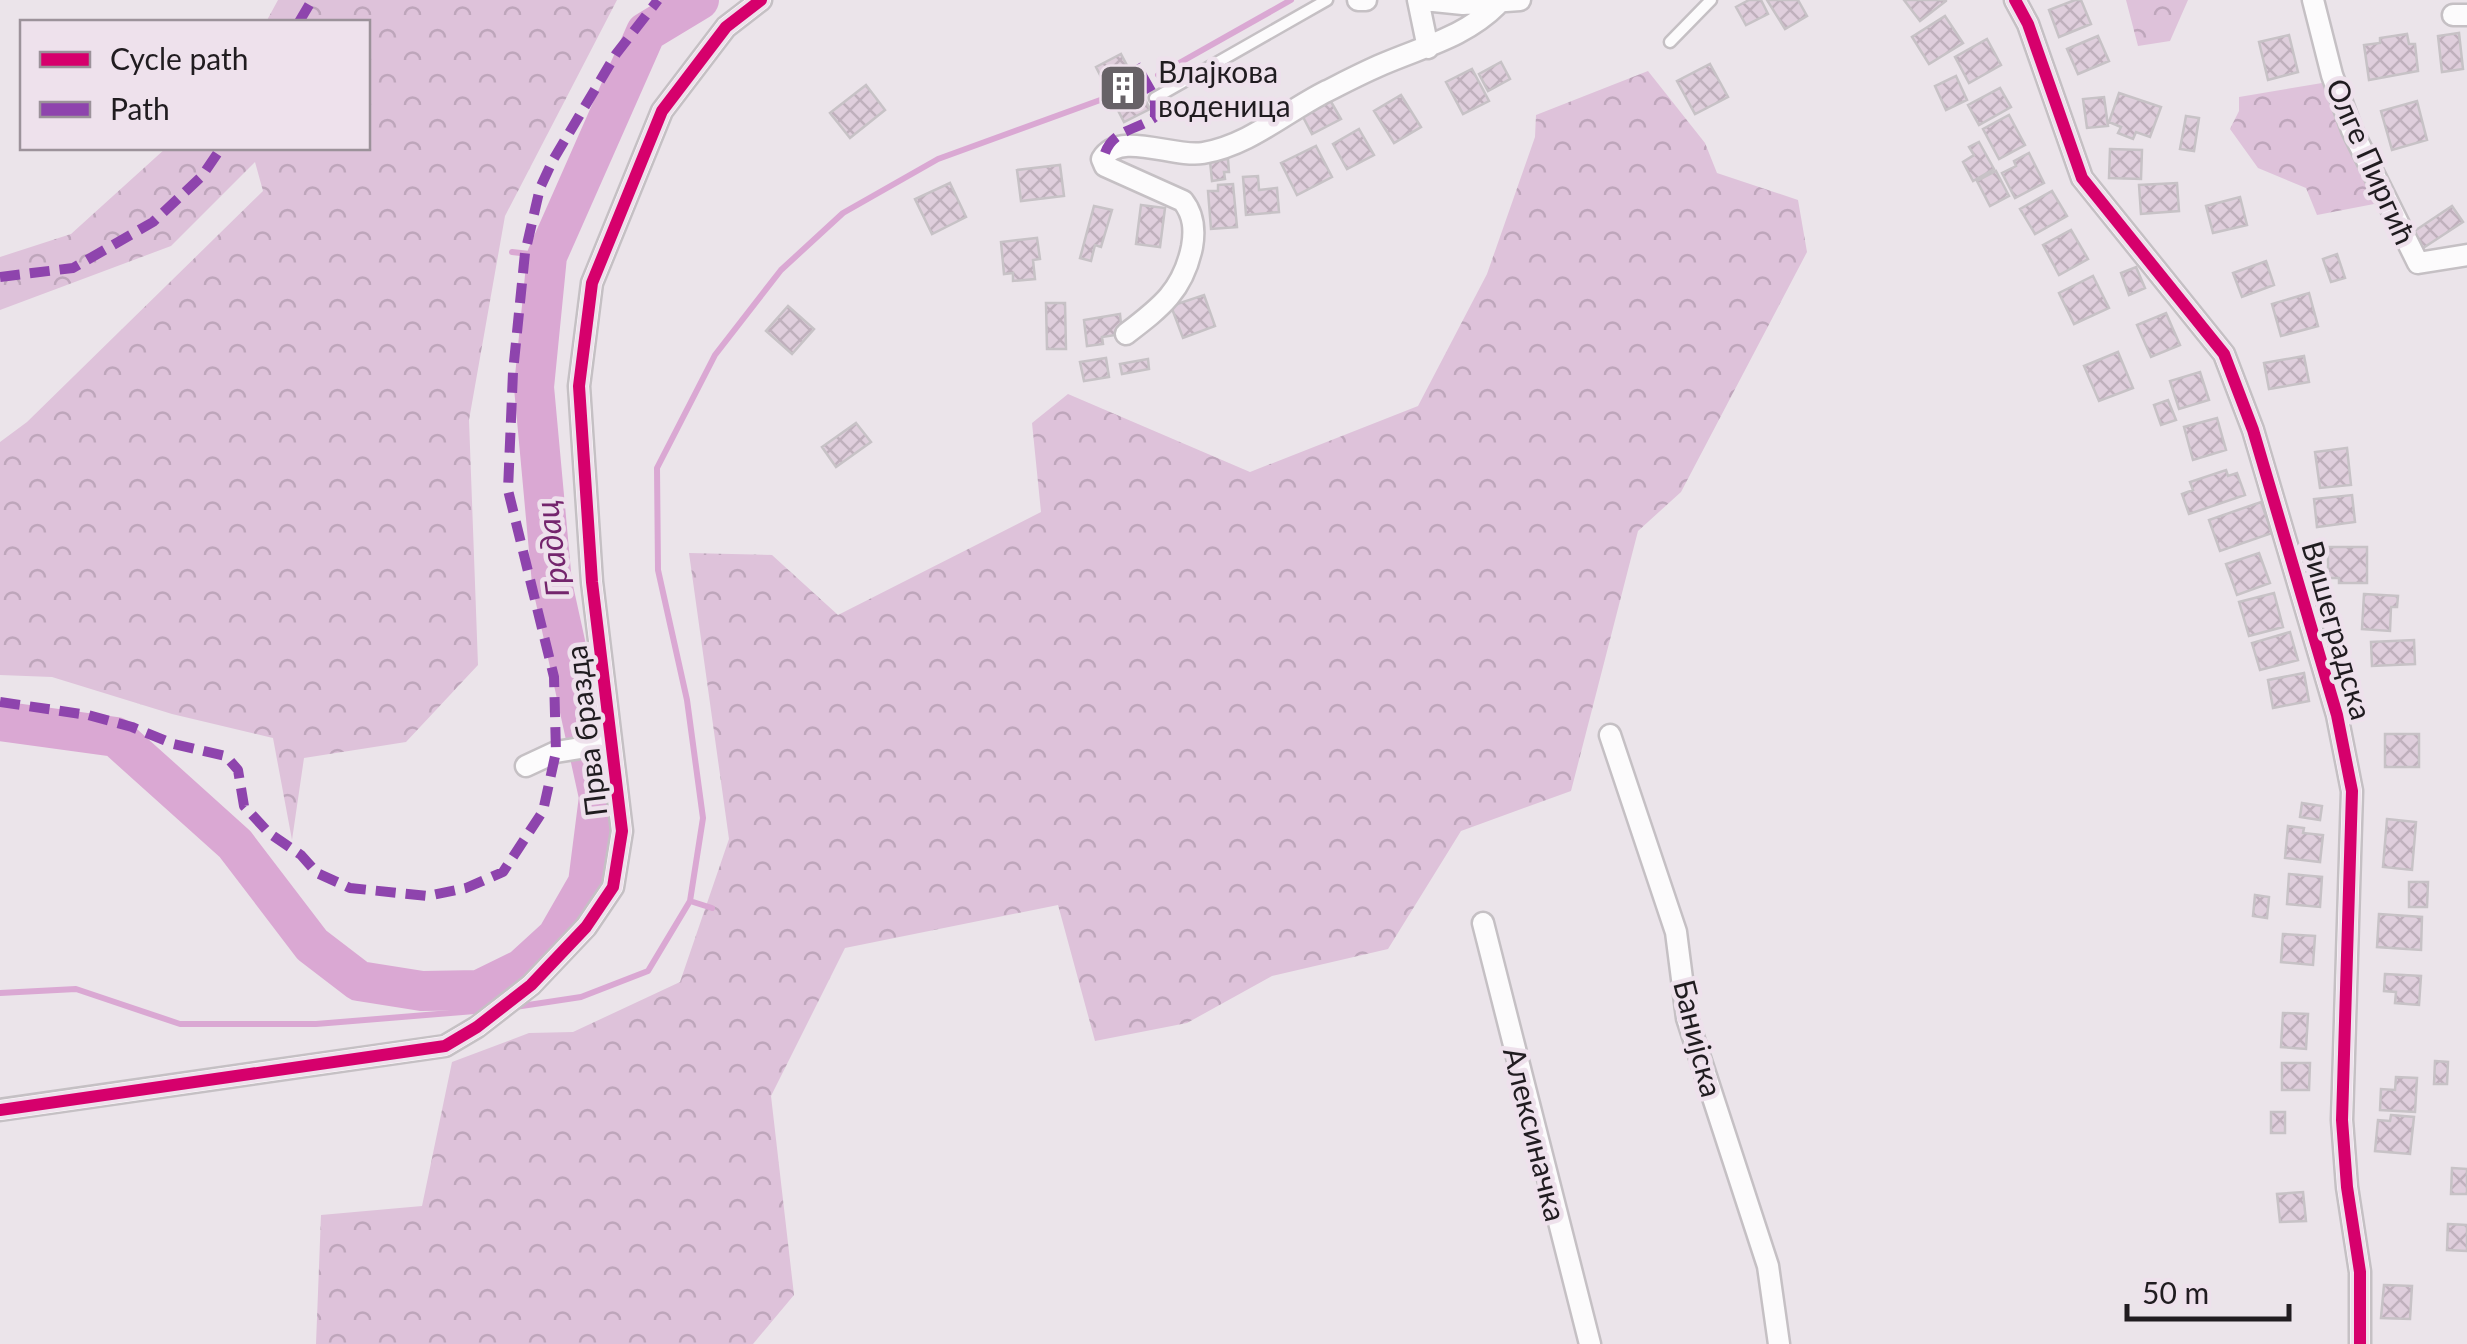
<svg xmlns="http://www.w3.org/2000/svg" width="2467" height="1344" font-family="Lato,sans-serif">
<defs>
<pattern id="forest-crowns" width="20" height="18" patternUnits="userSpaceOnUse" patternTransform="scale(2.5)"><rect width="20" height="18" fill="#dec2da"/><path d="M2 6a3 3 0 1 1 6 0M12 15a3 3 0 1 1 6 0" fill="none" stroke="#bea6bb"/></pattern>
<pattern id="building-cross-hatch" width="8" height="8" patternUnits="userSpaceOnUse" patternTransform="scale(2.5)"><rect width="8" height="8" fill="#dfcedc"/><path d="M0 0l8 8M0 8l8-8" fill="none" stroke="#bfb0bc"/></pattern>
</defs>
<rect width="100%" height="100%" fill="#ebe4ea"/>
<path fill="url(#forest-crowns)" d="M278 0H617L505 216 469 420 478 665 406 742 304 758 292 840 273 738 172 714 52 677 0 675V442L27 422 263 191 255 162 171 246 0 310V257L71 234 166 148H368V22H266Z
M2126 0H2188L2170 41 2138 46Z
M1648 71 1705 143 1717 173 1798 200 1807 252 1681 492 1638 531 1571 791 1461 831 1388 949 1272 976 1187 1023 1095 1041 1058 905 845 948 771 1096 794 1295 753 1344H316L321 1215 422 1206 452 1062 529 1033 573 1032 680 982 729 839 689 553 772 555 838 615 1041 512 1032 423 1068 394 1250 472 1418 406 1487 274 1535 137 1536 115Z
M2322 83 2374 204 2317 215 2306 188 2258 168 2230 129 2239 111V97Z"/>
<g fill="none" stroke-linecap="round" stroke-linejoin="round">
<path stroke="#daa8d3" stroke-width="6" d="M1158 75 1291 0
M512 252 547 256
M690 901 712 908
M0 993 76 989 180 1024H316L487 1010
M515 1007 581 997 648 971 690 901 703 818 687 700 658 570 657 468 715 355 781 270 843 213 938 159 1103 99"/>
<path stroke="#daa8d3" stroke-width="40" d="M0 721 116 737 235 844 312 945 359 981 422 991 479 990 522 969 557 937 588 883 599 797 552 583 534 387 547 256 646 32 699 0"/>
</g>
<path fill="url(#building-cross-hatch)" stroke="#c7c2c6" stroke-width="2.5" d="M1749 0H1761L1768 14 1746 25 1736 7Z
M1767 0H1798L1807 16 1785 29Z
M1904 0H1946V1L1920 21Z
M2075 0H2081L2091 24 2059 37 2049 10Z
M1945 16 1963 43 1929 64 1912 37Z
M2459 33 2463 69 2442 72 2438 36Z
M2407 34 2409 44H2415L2418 71 2369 80 2364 45 2380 43V38Z
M2289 35 2298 72 2268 80 2259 42Z
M2098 36 2109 61 2078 74 2067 49Z
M1987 39 2001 65 1969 83 1955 57Z
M1121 54 1150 109 1124 122 1096 67Z
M1501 62 1510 79 1488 91 1479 74Z
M1710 64 1728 97 1695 114 1677 81Z
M1472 69 1489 101 1463 114 1446 82Z
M1956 76 1967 100 1946 110 1935 86Z
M866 85 885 110 850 138 830 113Z
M2000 88 2011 107 1979 125 1968 105Z
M2119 93 2161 107 2150 137 2136 132 2133 139 2118 133 2121 127 2109 122Z
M1401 95 1421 127 1394 143 1374 111Z
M2104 97 2108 126 2087 128 2083 99Z
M1330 100 1341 119 1312 134 1302 115Z
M2417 101 2427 140 2392 150 2381 111Z
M2009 115 2025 145 1999 159 1983 129Z
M2186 116 2199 118 2194 151 2180 149Z
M1359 129 1374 155 1347 169 1333 144Z
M1979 142 1994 169 1973 181 1963 162 1974 155 1969 147Z
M1316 146 1332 177 1297 195 1281 163Z
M2110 149 2142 150 2141 179 2109 178Z
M2029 153 2044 183 2015 198 2002 173 2016 166 2014 161Z
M1228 159 1229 172H1224L1225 179 1212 181 1210 161Z
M1060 165 1064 196 1021 201 1017 170Z
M1996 171 2009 196 1990 206 1977 181Z
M1258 176 1259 190 1277 188 1279 212 1246 215 1243 177Z
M950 183 966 217 932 234 915 199Z
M2177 183 2179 211 2141 214 2139 185Z
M1233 184 1237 227 1211 229 1208 191H1218V185Z
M2052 191 2067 216 2035 234 2020 209Z
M2240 197 2247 225 2213 233 2206 206Z
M1141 205 1165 208 1160 247 1136 244Z
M1094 206 1112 210 1101 247 1095 245 1091 261 1080 258Z
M2452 206 2463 222 2420 250 2410 234Z
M2071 230 2088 259 2059 275 2043 245Z
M1037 238 1040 259 1033 260 1035 279 1013 281V273L1004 274 1001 242Z
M2337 254 2345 278 2331 282 2323 259Z
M2266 261 2274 285 2242 297 2233 273Z
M2136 267 2145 288 2129 295 2121 273Z
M2093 276 2109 308 2074 324 2059 293Z
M2309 293 2318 326 2281 336 2272 304Z
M1204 295 1215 326 1183 338 1171 306Z
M1046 303H1065L1066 349H1047Z
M788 306 814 329 792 354 766 331Z
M2166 313 2180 345 2151 357 2137 325Z
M1120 314 1122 334 1102 337 1103 344 1087 346 1084 320Z
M2118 352 2133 388 2099 401 2084 366Z
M2304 356 2309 382 2269 389 2264 363Z
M1106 358 1109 377 1084 381 1080 362Z
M1148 359 1149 369 1122 374 1120 364Z
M2200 372 2209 400 2179 409 2170 381Z
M2168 400 2176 420 2161 425 2154 405Z
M2217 418 2226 450 2193 460 2184 427Z
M856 423 871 442 836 467 822 447Z
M2347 448 2351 485 2320 488 2315 452Z
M2226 470 2228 476 2237 473 2245 495 2189 514 2182 494 2193 490 2190 482Z
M2352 495 2355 522 2317 527 2314 499Z
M2261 502 2272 533 2220 551 2209 520Z
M2328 547H2367V583H2339V578H2328Z
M2259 553 2270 583 2237 595 2226 564Z
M2274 593 2283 627 2249 636 2239 602Z
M2364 594 2398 596 2397 607H2391L2390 631 2362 629Z
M2290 632 2298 660 2260 670 2252 643Z
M2414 640 2415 664 2372 666 2371 642Z
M2304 673 2309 701 2273 708 2268 680Z
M2385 734H2419V767H2385Z
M2302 803 2322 806 2320 820 2300 817Z
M2387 819 2416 822 2412 870 2383 867Z
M2288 826 2304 828 2303 833 2323 835 2320 862 2285 858Z
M2289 874 2322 877 2320 907 2287 904Z
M2409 882H2428L2427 907H2409Z
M2255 895 2269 897 2267 918 2253 916Z
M2379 914 2422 917 2421 950 2377 947Z
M2283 934 2315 936 2313 965 2281 962Z
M2385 974 2421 976 2419 1005 2395 1003 2396 992 2384 991Z
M2283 1013 2308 1014 2306 1049 2281 1047Z
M2435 1061 2448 1062 2447 1084H2434Z
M2282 1063H2310L2309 1090H2282Z
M2396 1077 2417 1078 2415 1112 2380 1110 2381 1089 2395 1090Z
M2271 1112H2285V1133H2271Z
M2391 1115 2414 1117 2410 1154 2375 1151 2378 1120 2390 1121Z
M2452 1168 2467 1169V1194H2451Z
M2303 1192 2306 1221 2280 1222 2277 1194Z
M2448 1224 2467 1225V1251L2447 1250Z
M2384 1285 2412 1286 2410 1319 2381 1318Z"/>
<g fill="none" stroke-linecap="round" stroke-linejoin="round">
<g stroke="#c5c0c4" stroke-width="15">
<path id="lane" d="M1670 42 1711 0
M1155 98 1327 0"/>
</g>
<g stroke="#c5c0c4" stroke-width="25">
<path id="street" d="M1358 0H1366
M1418 0 1428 48
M1424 0 1463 4 1520 0
M2015 0 2028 24 2082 178 2224 354 2253 430 2337 715 2352 791 2342 1120 2347 1187 2360 1272V1344
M2313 0 2332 75 2352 130 2418 263 2467 255
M2453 15H2467
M1126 334C1160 308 1183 291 1192 247 1195 230 1194 215 1183 201L1105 166 1102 159C1119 130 1173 158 1203 153 1250 145 1285 112 1327 91 1345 82 1364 72 1383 64 1425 46 1465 37 1498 4
M1610 735 1676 932 1687 1018 1768 1266 1779 1344
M526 766 556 752 611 743
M1483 923 1590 1344
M0 1110 445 1046 477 1027 531 985 586 927 613 887 622 831 592 582 579 386 592 283 662 111 726 27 761 0"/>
</g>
<use href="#lane" stroke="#fcfbfc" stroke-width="10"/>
<use href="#street" stroke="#fcfbfc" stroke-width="20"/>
<path stroke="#8e44ad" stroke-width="10" stroke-dasharray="20 10" stroke-linecap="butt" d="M299 22 312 0
M1105 153C1113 130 1137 130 1155 117V98L1136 65
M0 277 73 268 153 222 202 176 221 148
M0 702 88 715 132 727 174 744 226 756 238 770 244 806 269 833 301 855 317 873 350 888 428 896 466 888 503 872 543 811 556 752 554 677 508 490 513 372 525 253 540 188 553 160 616 54 658 0"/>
<g stroke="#eee1ec" stroke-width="19">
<path id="cycleway" d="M2015 0 2028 24 2082 178 2224 354 2253 430 2337 715 2352 791 2342 1120 2347 1187 2360 1272V1344
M0 1110 445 1046 477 1027 531 985 586 927 613 887 622 831 592 582 579 386 592 283 662 111 726 27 761 0"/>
</g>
<use href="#cycleway" stroke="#d6006c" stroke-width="12"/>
</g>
<defs>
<g id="building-square" transform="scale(2.5)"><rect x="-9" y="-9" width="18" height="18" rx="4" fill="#676267" stroke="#eee1ec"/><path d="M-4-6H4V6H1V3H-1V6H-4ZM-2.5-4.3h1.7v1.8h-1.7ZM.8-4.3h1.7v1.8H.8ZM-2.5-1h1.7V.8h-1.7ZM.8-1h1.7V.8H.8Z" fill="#fff"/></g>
</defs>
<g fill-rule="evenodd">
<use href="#building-square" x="1123" y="88"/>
</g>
<g text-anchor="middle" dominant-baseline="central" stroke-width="9" stroke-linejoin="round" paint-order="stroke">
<g font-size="30" fill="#201c20" stroke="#eee1ec" text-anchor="start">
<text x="1158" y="71">Влајкова<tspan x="1158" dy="34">воденица</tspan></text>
</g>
<g font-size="30" fill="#201c20" stroke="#eee1ec">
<text transform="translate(2372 161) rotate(66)">Олге Пиргић</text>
<text transform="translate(2338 630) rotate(74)">Вишеградска</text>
<text transform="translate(585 731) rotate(-97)">Прва бразда</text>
<text transform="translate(1699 1038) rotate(76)">Банијска</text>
<text transform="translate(1536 1134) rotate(76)">Алексиначка</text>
</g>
<g font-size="32" font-style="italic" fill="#74256d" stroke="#eee1ec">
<text transform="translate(551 549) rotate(-97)">Градац</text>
</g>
</g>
<rect x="20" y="20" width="350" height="130" fill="#eee1ec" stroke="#9c929a" stroke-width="2.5"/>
<rect x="40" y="52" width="50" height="15" fill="#d6006c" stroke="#9c929a" stroke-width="2.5"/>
<text x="110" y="70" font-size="30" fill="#201c20">Cycle path</text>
<rect x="40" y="102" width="50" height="15" fill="#8e44ad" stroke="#9c929a" stroke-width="2.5"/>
<text x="110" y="120" font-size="30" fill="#201c20">Path</text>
<path d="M2127 1304v15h162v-15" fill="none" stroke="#201c20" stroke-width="5"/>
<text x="2142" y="1304" font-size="30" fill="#201c20" stroke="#eee1ec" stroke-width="8" paint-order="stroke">50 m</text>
</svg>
